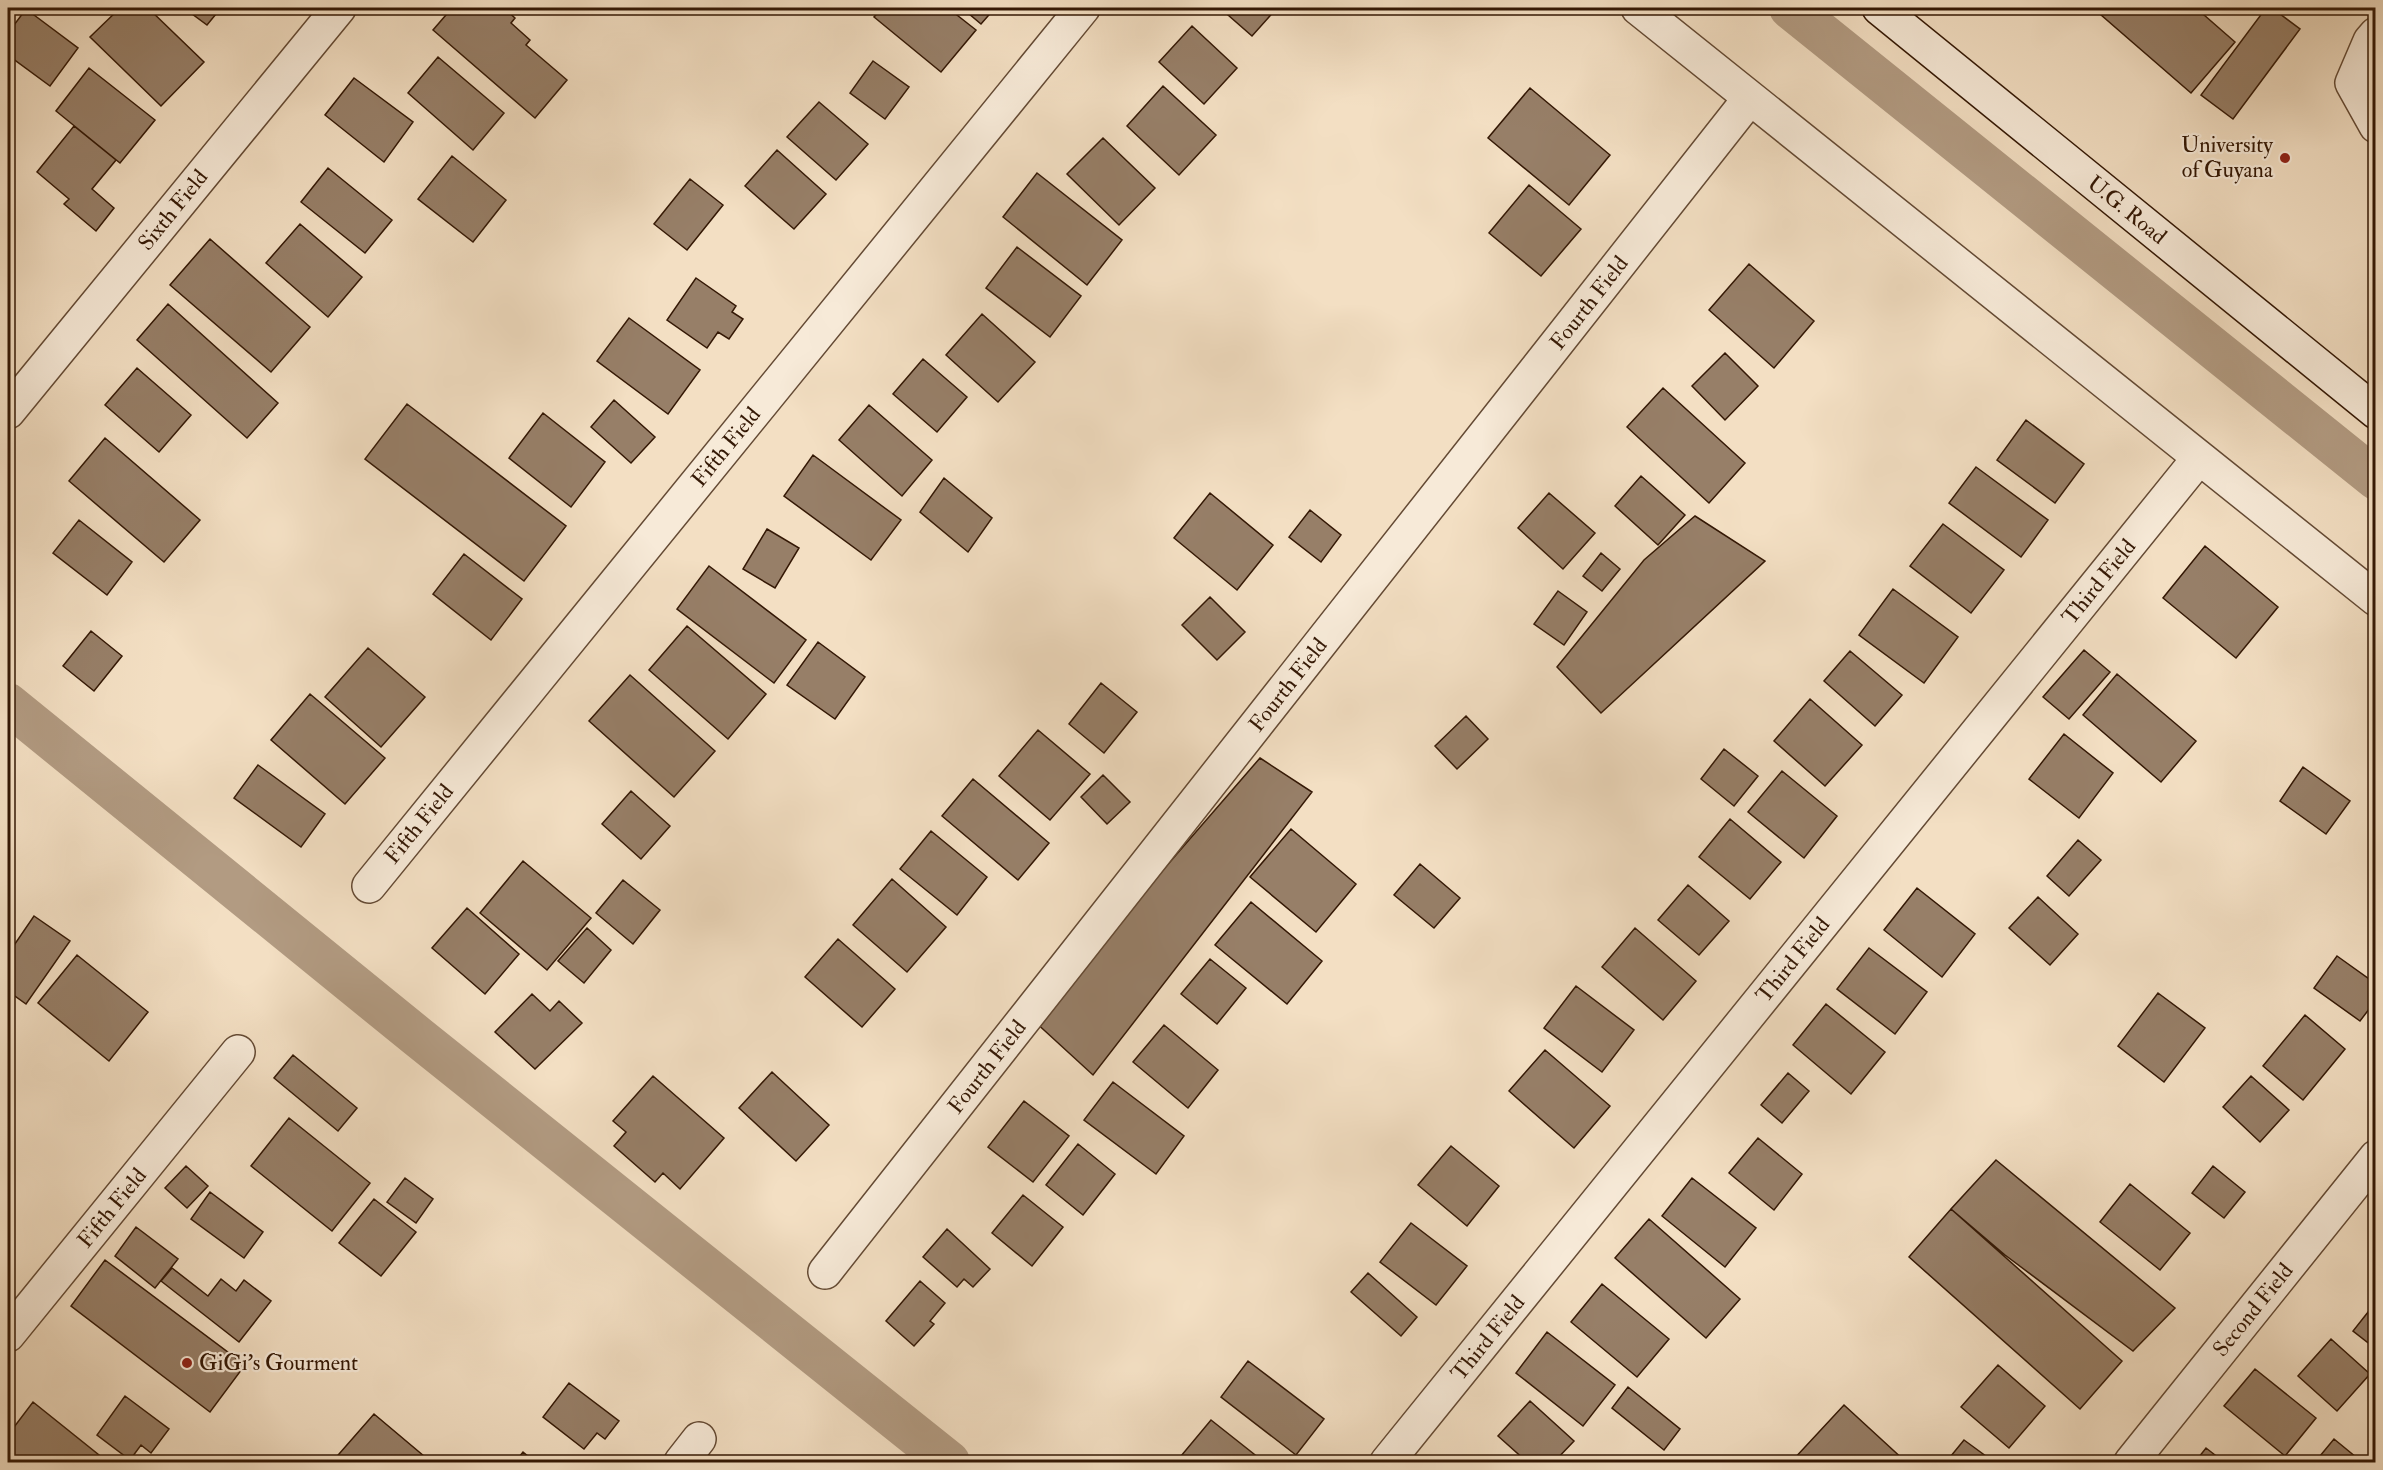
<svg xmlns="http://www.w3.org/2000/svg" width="2383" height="1470" font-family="'IM FELL Double Pica',serif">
<rect width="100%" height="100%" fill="#f3dfc3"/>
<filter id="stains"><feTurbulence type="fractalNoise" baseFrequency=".00333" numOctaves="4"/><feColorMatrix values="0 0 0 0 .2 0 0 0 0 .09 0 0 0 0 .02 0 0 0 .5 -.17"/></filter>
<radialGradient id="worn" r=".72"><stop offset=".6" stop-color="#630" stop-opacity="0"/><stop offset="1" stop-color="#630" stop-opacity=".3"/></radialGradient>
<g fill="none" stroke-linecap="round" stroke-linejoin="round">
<path stroke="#b29b82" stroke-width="42" d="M1790 8 2376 479
M8 704 418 1037 949 1462"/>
</g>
<path fill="#977f68" stroke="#341805" stroke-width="1.5" d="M120 8H148L204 62 161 106 90 37Z
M184 8H221L207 25Z
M452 8H504L515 18 511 23 530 40 526 45 567 80 535 118 433 30Z
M882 8H948L976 30 941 72 874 17Z
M962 8H995L981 24Z
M1220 8H1277L1252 36Z
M2093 8H2196L2235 42 2191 93Z
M2266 8H2272L2300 29 2233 119 2201 95Z
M26 9 78 48 50 86 8 55V33Z
M1192 26 1237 68 1204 104 1159 62Z
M438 57 504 113 473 150 408 93Z
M873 61 909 87 885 119 850 93Z
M89 68 155 120 120 163 56 111Z
M354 78 413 122 384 162 325 115Z
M1163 86 1216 135 1179 175 1127 126Z
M1530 88 1610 155 1569 205 1488 138Z
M819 102 868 144 836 180 787 137Z
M74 126 116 160 92 189 114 208 96 231 64 204 69 199 37 172Z
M1103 138 1155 188 1119 225 1067 174Z
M777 150 826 194 794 229 745 186Z
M452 156 506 200 473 242 418 199Z
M328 168 392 220 365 253 301 202Z
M1037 173 1122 240 1087 285 1003 217Z
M690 179 723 205 687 250 654 224Z
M1529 185 1581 229 1541 276 1489 233Z
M300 224 362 277 328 317 266 263Z
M210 239 310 327 271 372 170 285Z
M1017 247 1081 296 1050 337 986 288Z
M1749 264 1814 321 1774 368 1709 310Z
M696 278 736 306 732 312 743 319 729 339 718 332 707 348 667 320Z
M168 304 278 403 247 438 137 340Z
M982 314 1035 362 998 402 946 355Z
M629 318 700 370 668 414 597 361Z
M1725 353 1758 386 1725 420 1692 386Z
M923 359 967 397 937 432 893 394Z
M137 368 191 415 159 452 105 405Z
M1663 388 1745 463 1709 503 1627 427Z
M614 400 655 437 631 463 591 427Z
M407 404 566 526 524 581 365 459Z
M869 405 932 460 902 496 839 440Z
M543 413 605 462 571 507 509 458Z
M2026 420 2084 464 2055 503 1997 460Z
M105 438 200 520 164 562 69 481Z
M813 455 901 520 871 560 784 496Z
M1976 467 2048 520 2021 557 1949 503Z
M1641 476 1685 515 1658 545 1615 506Z
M944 478 992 518 968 552 920 512Z
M1210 493 1273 545 1237 590 1174 538Z
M1549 493 1595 533 1563 569 1518 528Z
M1310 510 1341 535 1321 562 1289 537Z
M1695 516 1765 561 1601 713 1557 667 1644 560Z
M79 520 132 562 107 595 53 553Z
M1943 524 2004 570 1971 613 1910 566Z
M767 529 799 548 775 588 743 569Z
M2205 546 2278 607 2236 658 2163 598Z
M1601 553 1620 569 1602 591 1583 576Z
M464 554 522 599 491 640 433 594Z
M709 566 806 640 774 683 677 609Z
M1893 589 1958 637 1924 683 1859 635Z
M1558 591 1587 612 1564 645 1534 624Z
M1210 597 1245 632 1217 660 1182 625Z
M687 626 766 694 728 739 649 670Z
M91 631 122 656 94 691 63 666Z
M818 642 865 677 835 719 787 685Z
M368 648 425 697 381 747 325 697Z
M2084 650 2110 672 2069 719 2043 697Z
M1850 651 1902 695 1875 726 1824 681Z
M2117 674 2196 741 2161 782 2083 715Z
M630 675 715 751 674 797 589 721Z
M1101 683 1137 712 1104 753 1069 724Z
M310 694 385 758 345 804 271 740Z
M1810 699 1862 745 1825 786 1774 741Z
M1466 716 1488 739 1457 769 1435 746Z
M1038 730 1090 774 1050 820 999 776Z
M2064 734 2113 773 2079 818 2029 779Z
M1724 749 1758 776 1734 806 1701 779Z
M1260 758 1312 792 1093 1075 1033 1020Z
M258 765 325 814 301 847 234 798Z
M2303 767 2350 801 2326 834 2280 801Z
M1782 771 1837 816 1804 858 1748 812Z
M1103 775 1130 802 1107 824 1081 797Z
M973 779 1049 843 1018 880 942 816Z
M631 791 670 826 641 859 602 824Z
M1730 819 1781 862 1750 899 1699 857Z
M1291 829 1356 884 1316 932 1250 877Z
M931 831 987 877 957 915 900 869Z
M2078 840 2101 860 2069 896 2047 876Z
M523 861 591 918 547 970 480 913Z
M1420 864 1460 898 1434 928 1394 895Z
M892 879 946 927 907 972 853 925Z
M623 880 660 910 633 944 596 913Z
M1688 885 1729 921 1699 955 1658 920Z
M1917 888 1975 934 1942 977 1884 930Z
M2038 897 2078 934 2050 965 2009 928Z
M1251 902 1322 961 1287 1004 1215 945Z
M467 908 519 954 485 994 432 948Z
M34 916 70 941 26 1004 8 991V954Z
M587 928 611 950 584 983 558 961Z
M1635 928 1696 981 1663 1020 1602 967Z
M838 939 895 989 862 1027 805 977Z
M1869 948 1927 992 1895 1034 1837 989Z
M77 955 148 1012 109 1061 38 1003Z
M2337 956 2376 984V1000L2360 1021 2314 988Z
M1210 959 1246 988 1217 1024 1181 994Z
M1576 986 1634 1030 1602 1072 1544 1028Z
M2158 993 2205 1028 2164 1082 2118 1046Z
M532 994 550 1011 559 1001 582 1023 535 1069 495 1032Z
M1826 1004 1885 1052 1851 1094 1793 1045Z
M2305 1015 2345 1049 2303 1100 2263 1066Z
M1164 1025 1218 1070 1188 1108 1133 1062Z
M1545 1050 1610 1106 1574 1148 1509 1091Z
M293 1055 357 1108 338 1131 274 1078Z
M772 1072 829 1125 796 1161 739 1108Z
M1788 1073 1809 1091 1782 1123 1761 1105Z
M653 1076 724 1138 680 1189 663 1173 655 1182 614 1146 626 1132 613 1121Z
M2251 1076 2289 1110 2260 1142 2223 1107Z
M1113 1082 1184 1136 1156 1174 1084 1120Z
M1024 1101 1069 1136 1033 1182 988 1147Z
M289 1118 370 1183 332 1231 251 1166Z
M1758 1138 1802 1174 1774 1210 1729 1173Z
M1078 1144 1115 1174 1083 1215 1046 1185Z
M1451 1146 1499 1186 1467 1226 1418 1185Z
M1996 1160 2175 1308 2133 1351 2005 1255 1951 1209Z
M186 1166 208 1186 187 1208 165 1188Z
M2213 1166 2245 1192 2224 1218 2192 1193Z
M405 1178 433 1199 416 1223 387 1202Z
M1692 1178 1756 1228 1725 1267 1662 1216Z
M2130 1184 2190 1233 2160 1270 2100 1222Z
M210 1192 263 1232 244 1258 191 1219Z
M1023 1195 1063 1227 1032 1266 992 1233Z
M374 1199 416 1232 381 1276 339 1243Z
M1951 1209 2122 1361 2080 1409 1909 1257Z
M1649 1219 1740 1299 1706 1338 1615 1258Z
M1411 1223 1467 1266 1436 1305 1380 1262Z
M136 1227 178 1259 155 1288 115 1256Z
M947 1229 990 1269 973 1287 964 1279 957 1287 923 1257Z
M105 1260 245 1365 210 1412 71 1306Z
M172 1268 208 1296 221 1279 236 1291 244 1280 271 1301 239 1342 161 1281Z
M1368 1273 1417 1317 1401 1336 1351 1292Z
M920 1281 945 1303 930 1321 934 1324 914 1346 886 1321Z
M1602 1284 1669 1339 1637 1377 1571 1322Z
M2376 1302V1349L2353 1331Z
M1547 1332 1615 1385 1583 1426 1516 1373Z
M2331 1339 2370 1374 2337 1411 2298 1376Z
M1248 1361 1324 1419 1296 1455 1221 1397Z
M1998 1365 2045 1406 2009 1448 1961 1407Z
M2255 1369 2316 1418 2285 1456 2224 1406Z
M569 1383 619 1421 605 1439 597 1433 584 1449 543 1417Z
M1628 1387 1680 1429 1664 1450 1612 1408Z
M125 1396 169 1429 151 1453 141 1445 130 1460 97 1435Z
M1530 1401 1574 1441 1554 1462H1527L1498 1436Z
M33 1402 104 1459 100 1462H14L8 1458V1435Z
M1844 1405 1906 1462H1794L1792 1461Z
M374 1414 431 1462H332Z
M1211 1420 1264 1462H1176Z
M2334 1439 2362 1462H2315Z
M1964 1440 1994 1462H1946Z
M2206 1448 2224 1462H2195Z
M523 1452 535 1462H515Z"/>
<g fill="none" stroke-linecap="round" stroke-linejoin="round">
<g stroke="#644a34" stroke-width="36">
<path id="street" d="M1638 8 2376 599
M2376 34 2370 41 2352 83 2376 126
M8 412 339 8
M369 886 1083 8
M825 1272 1750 98
M8 1335 238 1052
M681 1462 699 1439
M1387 1462 2199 458
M2131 1462 2376 1157"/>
</g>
<g stroke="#341805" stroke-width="36">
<path id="secondary" d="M1879 8 2376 412"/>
</g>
<use href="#street" stroke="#f7ead8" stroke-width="33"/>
<use href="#secondary" stroke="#f7ead8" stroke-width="33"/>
</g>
<g fill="#8f2418" stroke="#f7ead8" stroke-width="2">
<circle cx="2285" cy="158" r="6"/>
<circle cx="187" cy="1363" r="6"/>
</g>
<g text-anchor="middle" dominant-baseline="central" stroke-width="4.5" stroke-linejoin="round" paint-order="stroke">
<g font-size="22" fill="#341805" stroke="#f7ead8" text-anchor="end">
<text x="2273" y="145">University<tspan x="2273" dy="25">of Guyana</tspan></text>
<text x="199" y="1363" text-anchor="start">GiGi's Gourment</text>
</g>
<g font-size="22" fill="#341805" stroke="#f7ead8">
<text transform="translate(173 210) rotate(-51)">Sixth Field</text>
<text transform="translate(2127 210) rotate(39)">U.G. Road</text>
<text transform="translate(1589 303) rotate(-52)">Fourth Field</text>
<text transform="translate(726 447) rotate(-51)">Fifth Field</text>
<text transform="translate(2099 582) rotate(-51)">Third Field</text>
<text transform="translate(1288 685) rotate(-52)">Fourth Field</text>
<text transform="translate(419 824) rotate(-51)">Fifth Field</text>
<text transform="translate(1793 960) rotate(-51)">Third Field</text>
<text transform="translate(987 1067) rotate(-52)">Fourth Field</text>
<text transform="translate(112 1208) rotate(-51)">Fifth Field</text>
<text transform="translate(2253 1310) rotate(-51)">Second Field</text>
<text transform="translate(1488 1338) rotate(-51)">Third Field</text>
</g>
</g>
<rect width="2383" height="1470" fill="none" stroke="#f3dfc3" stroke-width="30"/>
<rect x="9" y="9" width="2365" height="1452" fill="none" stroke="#341805" stroke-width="3"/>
<rect x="15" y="15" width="2353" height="1440" fill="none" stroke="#341805" stroke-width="1.5"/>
<rect width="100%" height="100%" filter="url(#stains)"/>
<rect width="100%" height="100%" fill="url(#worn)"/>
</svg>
